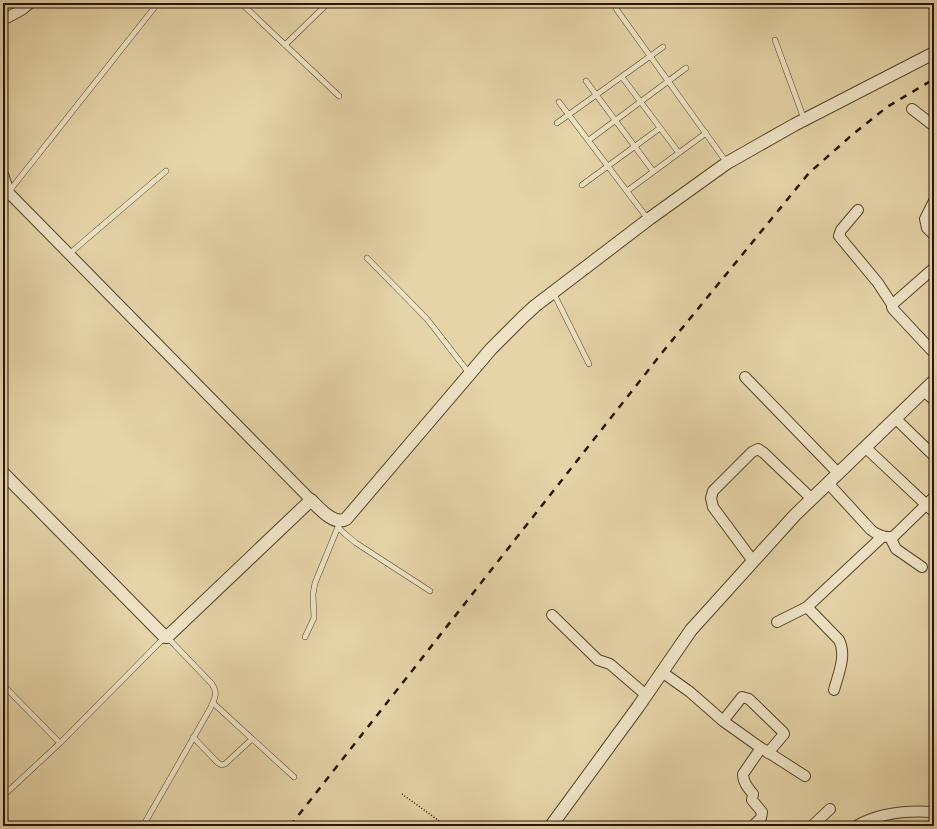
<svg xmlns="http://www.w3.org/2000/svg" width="937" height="829" font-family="'IM FELL English',serif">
<rect width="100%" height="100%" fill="#e5d4a8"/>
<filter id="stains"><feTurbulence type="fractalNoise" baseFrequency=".005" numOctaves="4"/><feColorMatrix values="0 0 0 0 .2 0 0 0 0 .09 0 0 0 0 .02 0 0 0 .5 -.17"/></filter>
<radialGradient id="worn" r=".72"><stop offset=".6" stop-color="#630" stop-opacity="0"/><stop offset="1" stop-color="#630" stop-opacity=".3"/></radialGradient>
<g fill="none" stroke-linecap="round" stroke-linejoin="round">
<g stroke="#56442a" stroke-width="6">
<path id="service" d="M241 3 339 96
M614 3 617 10 727 163
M775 40 804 119
M285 45 328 3
M622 77 679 153
M586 81 653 171
M559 102 648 219
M557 123 663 47
M589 140 686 68
M582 185 660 128
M627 191 706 133
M3 199 158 3
M69 254 166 171
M367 258 427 319 469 373
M553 292 589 364
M338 527 345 534 356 543 430 591
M305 637 314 618 313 594 315 583 340 522
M3 685 60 743
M213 703 294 777
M193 737 218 763 222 765 225 764 252 739
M3 796 60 743 165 637
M143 826 211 707C215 697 218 694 212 684L167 637"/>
</g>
<g stroke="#56442a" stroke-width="12">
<path id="minor" d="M3 20 23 9 30 3
M912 109 934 126
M3 174 9 193 311 500
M934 201 925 219 927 228 934 235
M858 210 841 230 839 236 878 283 893 306
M934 268 894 303 892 307 893 309 934 353
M745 377 838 473
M924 391 934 400
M895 418 934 456
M865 447 934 512
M828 483 871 530C877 535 887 539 894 536L934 497
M890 537 896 549 922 567
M753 561 713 507 711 498 713 491 752 452 758 449 764 453 812 499
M807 607 839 640C847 655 838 675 834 690
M552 615 598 660 610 664 646 695
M777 622 807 607 883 536
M662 672 690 692 723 721 761 748 743 774C743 782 748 788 753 794L752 800 762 812 761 818 753 826
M723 721 742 697 749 699 783 732 784 734 768 753
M763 749 805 776
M812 826 830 809
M856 826C880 812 907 810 934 812"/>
</g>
<g stroke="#56442a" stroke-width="14">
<path id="tertiary" d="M3 473 165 637H167L311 500C319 508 334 526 346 519L491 349 523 317 535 306 649 219 727 163 794 125 934 53
M551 826 638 707 691 630 795 515 934 381"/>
</g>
<path stroke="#271400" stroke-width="1.5" stroke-dasharray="1 2" stroke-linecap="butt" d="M402 794 446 826"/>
<use href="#service" stroke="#eee3c6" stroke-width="5"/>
<use href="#minor" stroke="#eee3c6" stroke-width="10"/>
<use href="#tertiary" stroke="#eee3c6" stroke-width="12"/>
<path stroke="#271400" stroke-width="2.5" stroke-dasharray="7 7" stroke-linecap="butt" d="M290 826 661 354 809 173 852 135 887 107 934 79"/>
</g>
<rect width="937" height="829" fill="none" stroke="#e5d4a8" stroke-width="16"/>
<rect x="4" y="4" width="929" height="821" fill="none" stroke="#271400" stroke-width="2"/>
<rect x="8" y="8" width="921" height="813" fill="none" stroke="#271400"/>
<rect width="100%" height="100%" filter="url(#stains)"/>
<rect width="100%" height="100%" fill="url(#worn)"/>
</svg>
